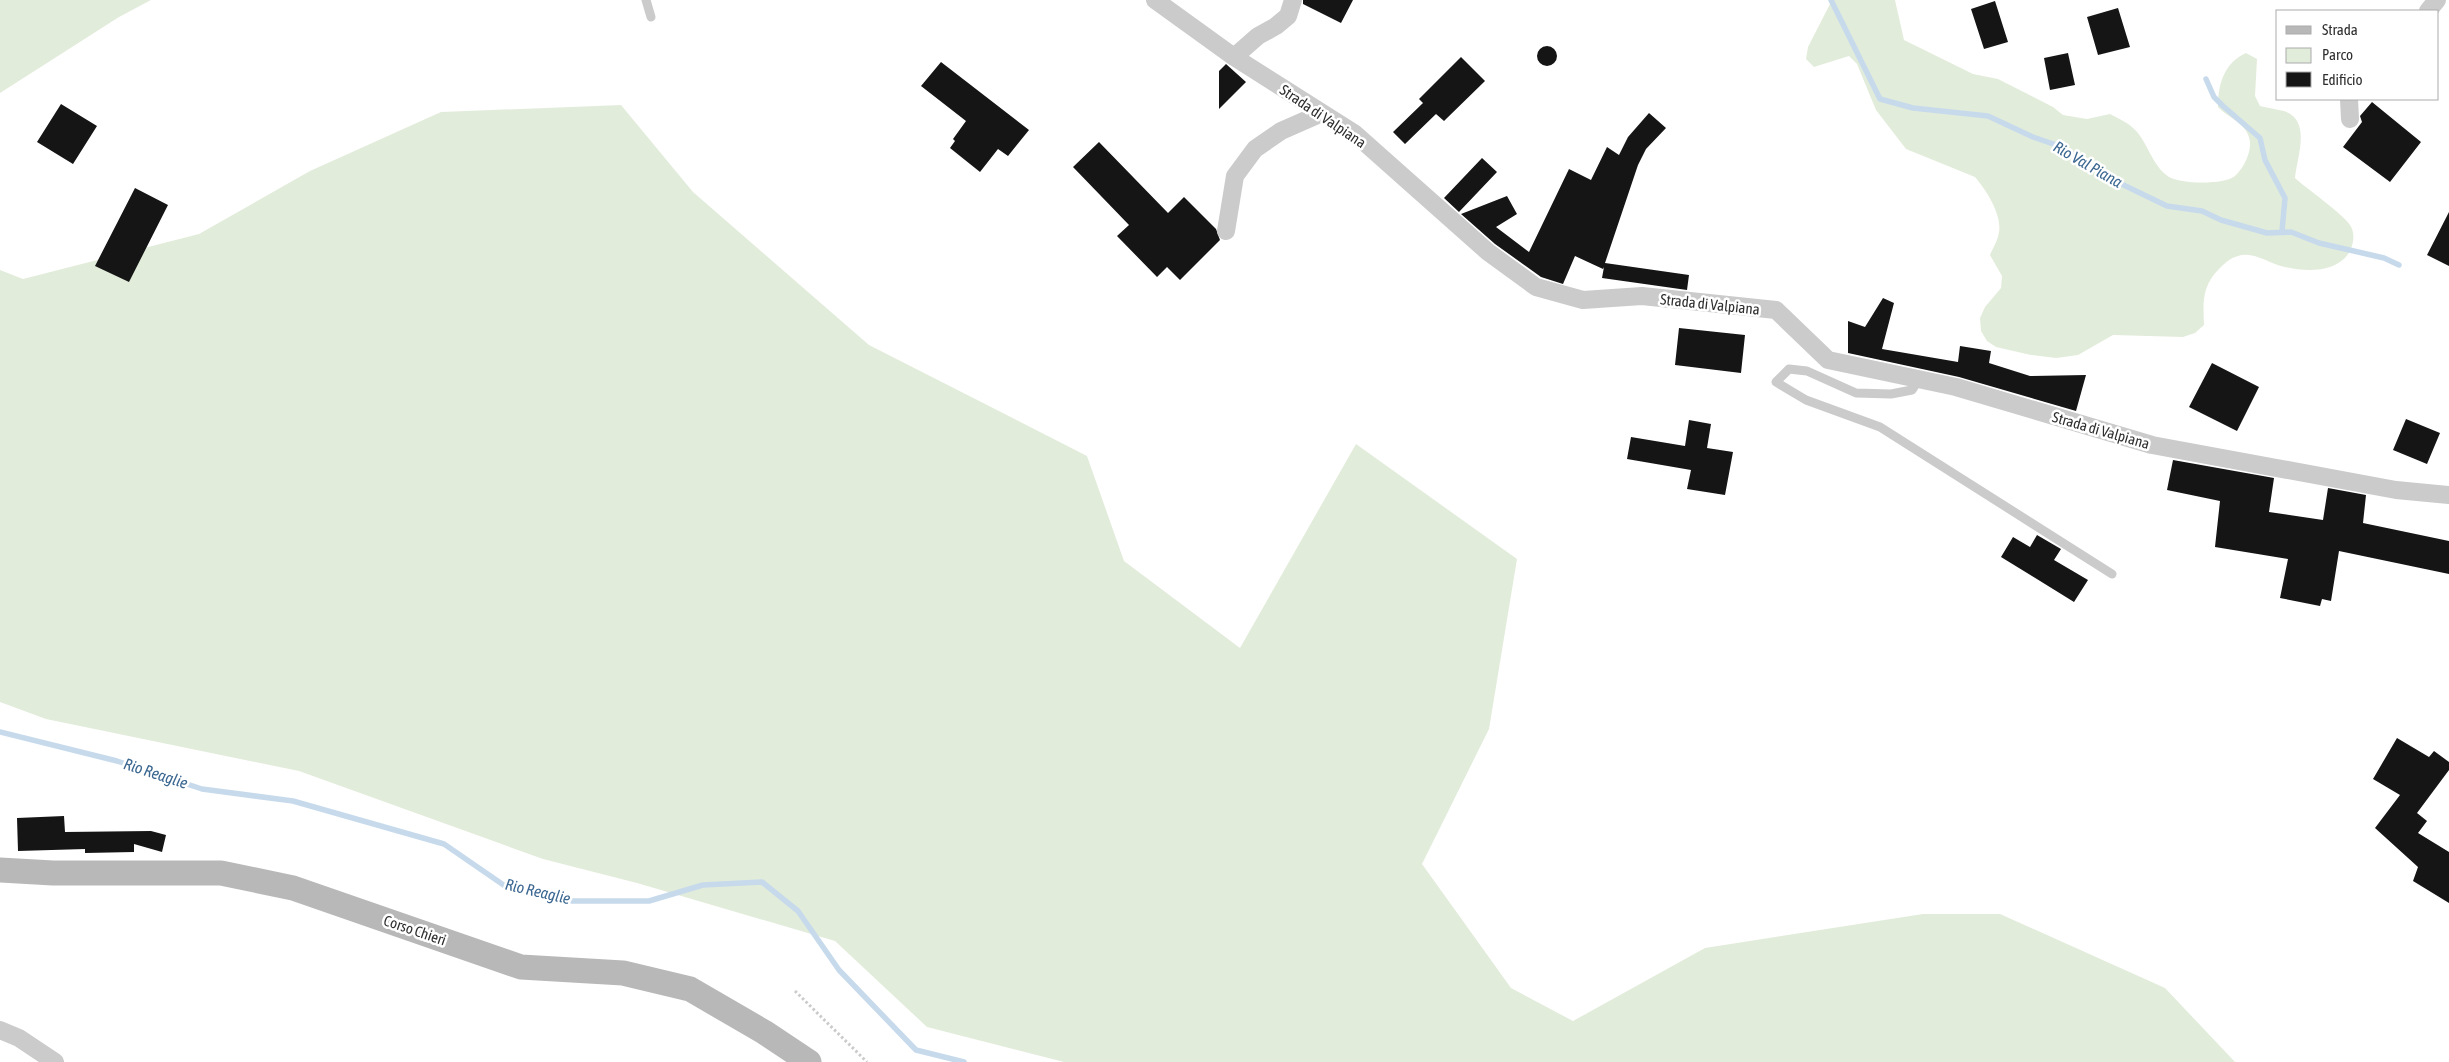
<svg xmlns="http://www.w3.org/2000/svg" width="2449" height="1062" font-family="'Asap Condensed',sans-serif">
<rect width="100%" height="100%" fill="#fff"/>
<path fill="#e2ecdb" d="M0 0H151L119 17 0 93Z
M1829 0H1895L1904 40 1973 74 1998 79 2053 107 2063 115 2087 119 2110 114C2117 118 2127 122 2133 128 2148 141 2151 165 2169 177 2181 184 2224 185 2235 176 2243 169 2251 153 2250 142 2248 123 2229 119 2218 107 2218 84 2224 63 2246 53L2257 59 2255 96 2260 106C2267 108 2276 109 2284 111 2312 120 2297 157 2295 178 2307 189 2342 213 2350 225 2355 232 2354 243 2350 251 2338 273 2307 272 2285 267 2269 264 2254 251 2238 256 2230 258 2225 263 2219 269 2202 286 2203 302 2204 325L2195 333 2183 337 2113 335 2078 355 2056 358 2031 355 1996 347 1987 341 1981 331 1980 318 1985 307 2001 288 2002 276 1990 255C1993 248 1998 240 1999 232 2002 214 1986 190 1975 177L1906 149 1876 110 1857 64 1849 56 1814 67 1806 59 1808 47 1830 4Z
M621 105 693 192 869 345 1087 456 1124 561 1240 648 1356 444 1517 559 1489 729 1422 864 1511 988 1573 1021 1705 948 1923 914H2000L2165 988 2235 1062H1064L927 1027 835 941 637 883 543 859 299 771 46 719 0 702V270L23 279 199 234 310 171 441 112Z"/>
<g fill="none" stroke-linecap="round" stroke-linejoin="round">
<path stroke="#c7daec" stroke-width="5.5" d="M1831 0 1880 99 1913 108 1988 116 2033 137 2062 147 2107 177 2167 206 2202 211 2221 220 2267 233 2291 232 2319 243 2384 258 2399 265
M2206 79 2214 97 2223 106 2260 138 2265 160 2285 198 2282 231
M0 732 117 761 202 789 293 801 444 844 505 886 565 901H649L703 885 762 882 798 911 839 970 916 1050 964 1062"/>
</g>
<path fill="#151515" d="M1303 0H1353L1341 23 1303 4Z
M1995 1 2008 42 1984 49 1971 9Z
M2118 8 2130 47 2098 55 2087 17Z
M1537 56a10 10 0 1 1 20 0a10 10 0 1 1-20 0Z
M2068 53 2075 85 2050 90 2044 58Z
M1461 57 1485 81 1444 121 1436 114 1405 144 1393 132 1423 103 1419 99Z
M941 62 1029 130 1008 156 998 149 980 172 950 148 955 141 953 139 966 121 921 86Z
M1226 64 1246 82 1219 109V71Z
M2372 102 2421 142 2390 182 2343 147 2362 122 2360 116Z
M61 104 97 126 73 164 37 142Z
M1649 113 1666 128 1646 149 1638 165 1605 263 1689 275 1687 290 1602 278 1604 267 1603 269 1575 256 1563 284 1541 277 1495 244 1461 214 1507 196 1517 214 1496 227 1529 252 1569 169 1591 180 1607 147 1619 155 1628 137Z
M1099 142 1168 213 1184 197 1216 229 1220 240 1180 280 1167 267 1157 277 1117 236 1129 225 1073 167Z
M1482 158 1497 172 1459 212 1444 198Z
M135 188 168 205 129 282 95 266Z
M2449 212V266L2427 255Z
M1883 298 1894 303 1882 349 1958 362 1960 346 1991 351 1989 363 2030 376 2086 375 2076 411 1959 377 1848 353V321L1865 327Z
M1679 328 1745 335 1741 373 1675 365Z
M2212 363 2259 387 2237 431 2189 407Z
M2406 419 2440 433 2427 464 2393 450Z
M1689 420 1711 424 1707 448 1733 452 1725 495 1687 489 1691 470 1627 459 1631 437 1685 446Z
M2173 460 2274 478 2269 512 2323 520 2328 488 2366 495 2363 523 2449 541V574L2339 551 2331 601 2322 599 2320 606 2280 598 2288 559 2215 547 2220 501 2167 490Z
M2037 535 2061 549 2054 560 2088 580 2074 602 2001 557 2013 537 2030 547Z
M2397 738 2429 757 2434 751 2449 762V770L2417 813 2427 821 2418 833 2449 852V903L2413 881 2418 867 2375 828 2400 795 2373 779Z
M64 816 65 832 151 831 166 835 162 852 134 844V852L85 853V849L18 851 17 818Z"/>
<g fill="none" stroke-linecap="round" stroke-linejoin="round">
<path stroke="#cbcbcb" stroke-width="3" stroke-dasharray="2.5 2.5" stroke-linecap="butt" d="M795 991 867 1062"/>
<path stroke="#cbcbcb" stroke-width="9" d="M646 0 651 17
M1919 379 1912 390 1891 394 1856 393 1807 371 1789 369 1776 382 1806 400 1880 427 2112 574"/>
<path stroke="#cbcbcb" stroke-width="18" d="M1155 0 1234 57 1354 133 1488 252 1536 287 1583 300 1642 296 1776 310 1828 360 1956 387 2152 445 2396 490 2449 495
M2428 11 2437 0
M1234 57 1258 36 1276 26 1288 16 1293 0
M2349 99 2350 119
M1226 231 1235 176 1255 149 1281 131 1322 113
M0 1030 19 1038 55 1062"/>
<path stroke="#b8b8b8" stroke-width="25" d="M0 870 53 873H221L293 888 521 967 623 973 690 989 764 1032 809 1062"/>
</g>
<g text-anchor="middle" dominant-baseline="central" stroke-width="5" stroke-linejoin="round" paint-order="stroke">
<g font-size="15" fill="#2e2e2e" stroke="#fff">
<text transform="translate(1323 116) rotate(34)">Strada di Valpiana</text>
<text transform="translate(1710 304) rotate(6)">Strada di Valpiana</text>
<text transform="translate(2101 430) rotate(16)">Strada di Valpiana</text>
<text transform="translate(415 930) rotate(19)">Corso Chieri</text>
</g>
<g font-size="16" font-style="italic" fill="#3b6791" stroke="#fff">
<text transform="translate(2088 164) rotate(30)">Rio Val Piana</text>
<text transform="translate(156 773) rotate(18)">Rio Reaglie</text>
<text transform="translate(538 891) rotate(13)">Rio Reaglie</text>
</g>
</g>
<rect x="2276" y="10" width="162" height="90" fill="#ffffff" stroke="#ababab"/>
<rect x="2286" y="26" width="25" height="8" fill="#b8b8b8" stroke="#ababab"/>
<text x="2322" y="35" font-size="15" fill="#2e2e2e">Strada</text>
<rect x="2286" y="48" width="25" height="15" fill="#e2ecdb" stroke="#ababab"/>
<text x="2322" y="60" font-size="15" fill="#2e2e2e">Parco</text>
<rect x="2286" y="72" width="25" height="15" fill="#151515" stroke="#ababab"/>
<text x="2322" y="85" font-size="15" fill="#2e2e2e">Edificio</text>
</svg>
